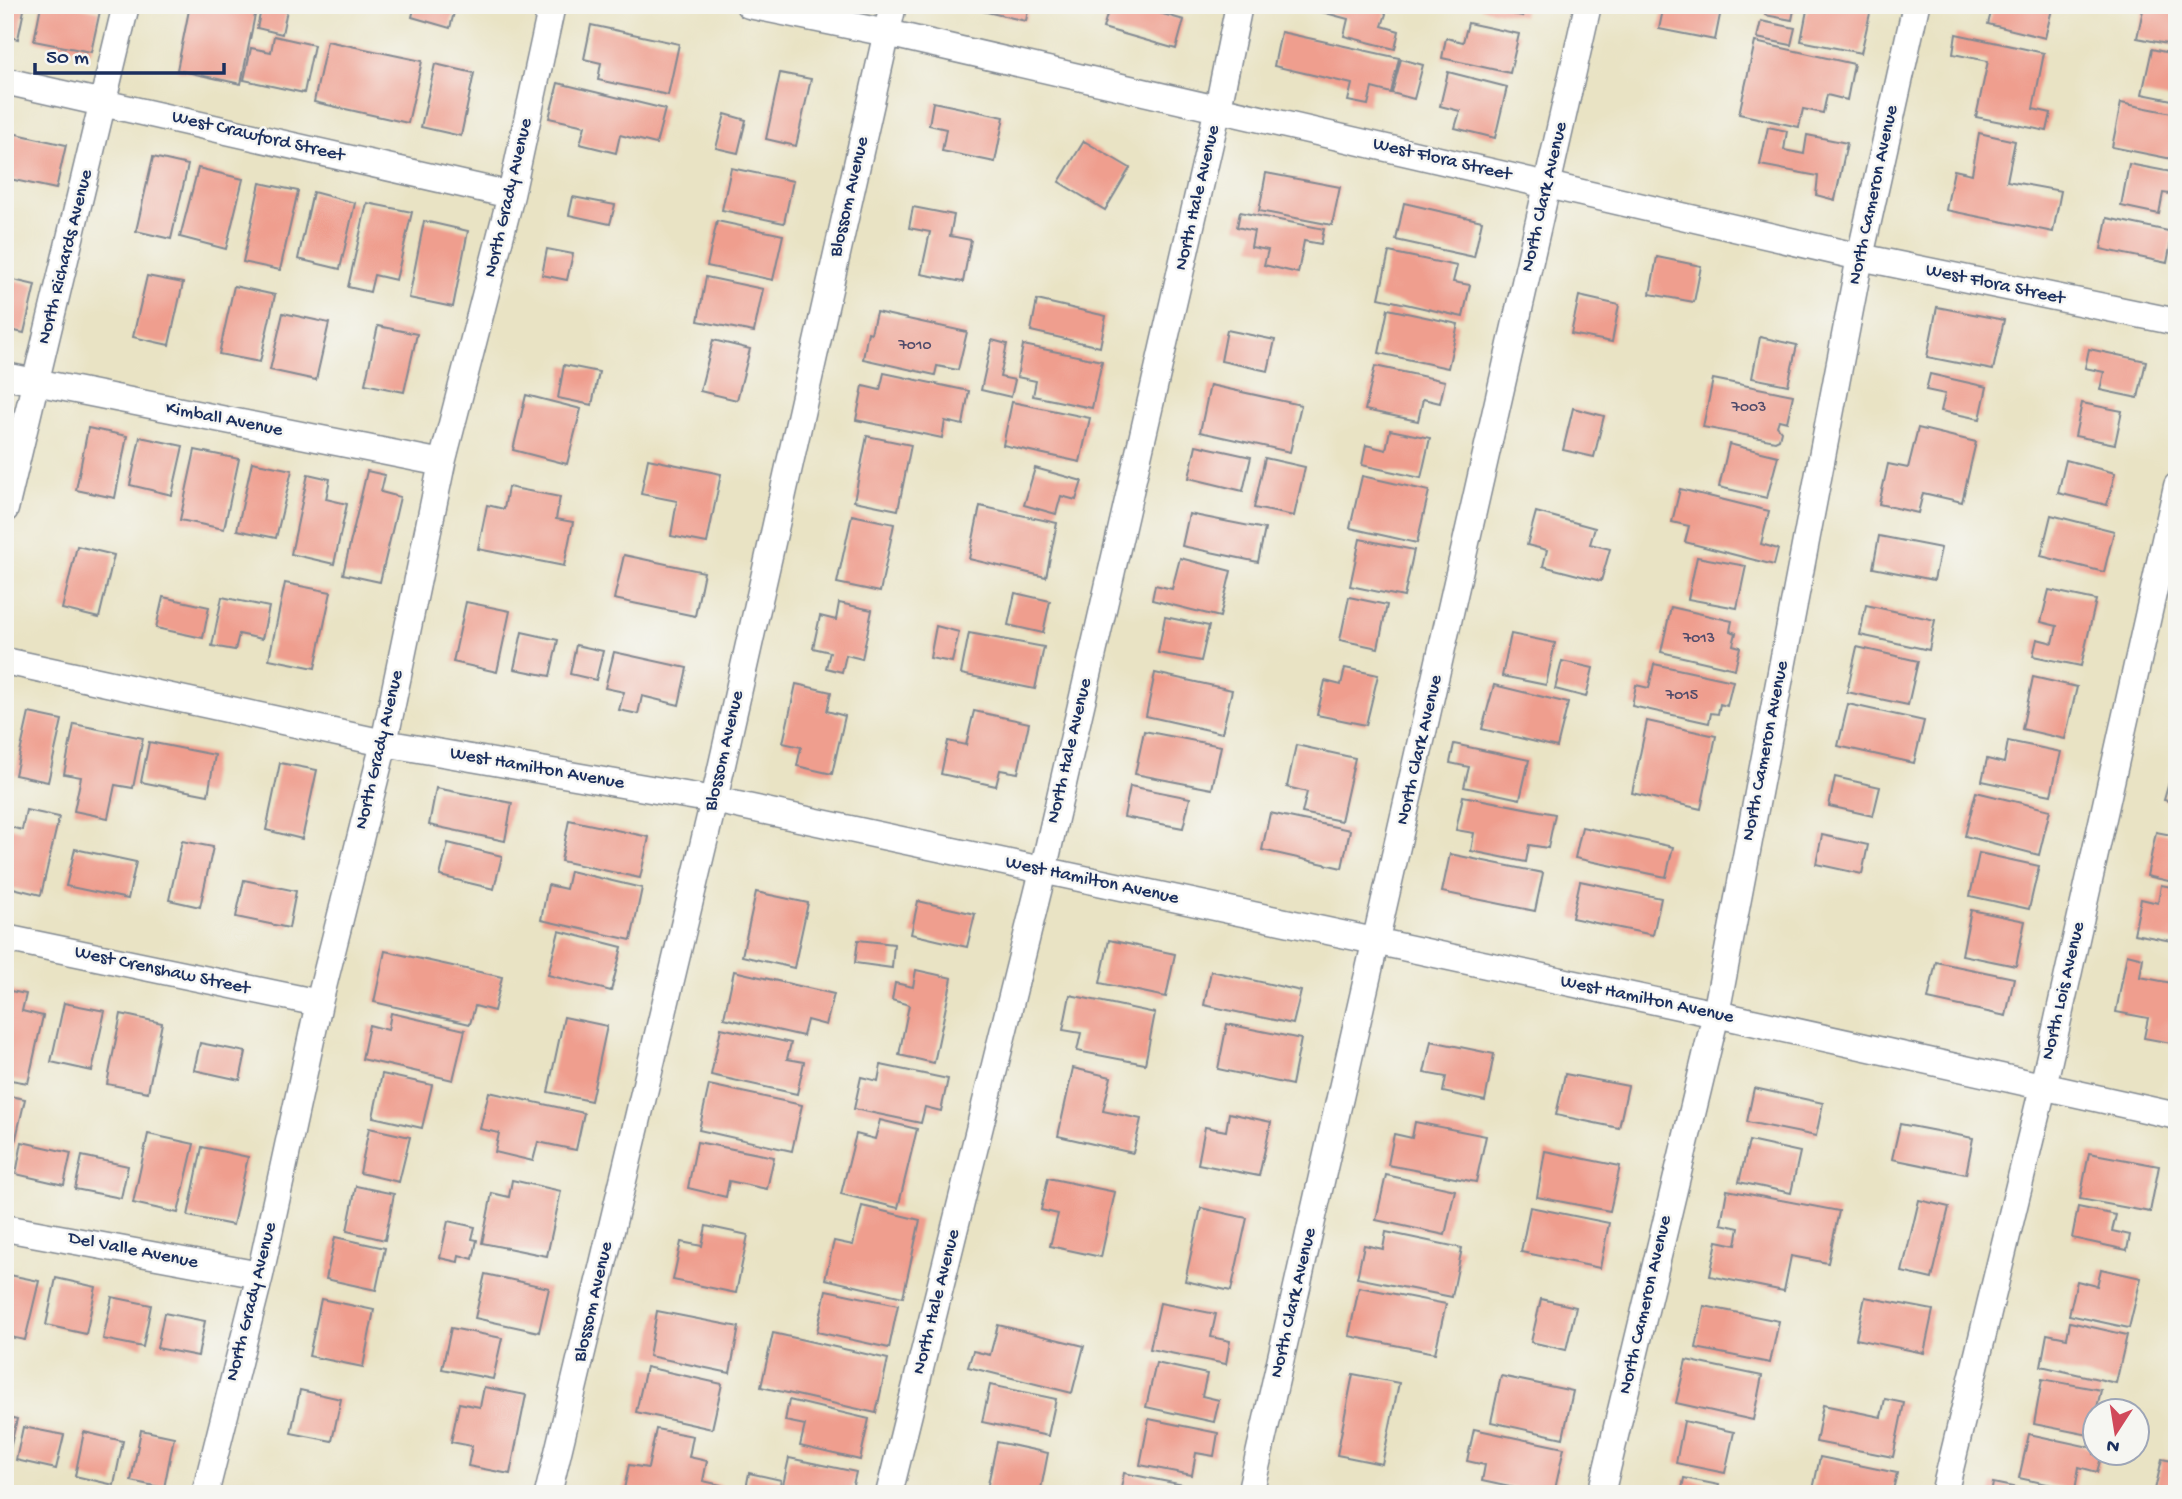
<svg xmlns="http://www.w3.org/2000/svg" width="2182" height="1499" font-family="'Gochi Hand',sans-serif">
<rect width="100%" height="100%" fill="#f6f6f2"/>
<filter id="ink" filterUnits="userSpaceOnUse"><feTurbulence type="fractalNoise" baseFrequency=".0143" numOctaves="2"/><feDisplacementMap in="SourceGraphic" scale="14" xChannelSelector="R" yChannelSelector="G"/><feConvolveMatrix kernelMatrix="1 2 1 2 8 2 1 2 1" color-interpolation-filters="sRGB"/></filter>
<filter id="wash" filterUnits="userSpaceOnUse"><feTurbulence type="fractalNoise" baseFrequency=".00686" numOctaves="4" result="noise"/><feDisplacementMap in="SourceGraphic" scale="28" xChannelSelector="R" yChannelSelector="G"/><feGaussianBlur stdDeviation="1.57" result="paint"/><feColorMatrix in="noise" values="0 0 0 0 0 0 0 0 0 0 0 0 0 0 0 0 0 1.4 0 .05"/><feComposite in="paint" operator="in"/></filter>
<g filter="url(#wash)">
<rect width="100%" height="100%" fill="#e9e3c4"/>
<g id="blocks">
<path fill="#ef9e8e" d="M5 5H25L18 39 5 36Z
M41 5H72L100 11 91 52 34 41Z
M190 5H220L234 8V5H257L241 84 177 70Z
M262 5H288L282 34 257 28Z
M415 5H456L450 28 412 17Z
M956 5H1029L1026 21Z
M1110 5H1131L1184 20 1176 49 1103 28Z
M1296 5H1380L1386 14 1382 26 1399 31 1395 49 1344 36 1348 19Z
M1482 5H1525L1523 16 1481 8Z
M1664 5H1722L1715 40 1659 29Z
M1767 5H1795L1792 20 1765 15Z
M1808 5H1855L1871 9 1861 53 1801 41Z
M1993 5H2053L2045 38 1988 24Z
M2144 5H2177V46L2137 38Z
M1761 21 1795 28 1791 45 1757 38Z
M1468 23 1519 34 1510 73 1442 58 1446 38 1463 42Z
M591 25 679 44 668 95 598 80 601 63 584 59Z
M1281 32 1399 58 1391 93 1372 88 1368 105 1348 101 1352 84 1274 66Z
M1956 34 2044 53 2033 109 2051 113 2047 131 1976 117 1988 61 1953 54Z
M274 36 314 45 304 93 244 80 251 48 271 52Z
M327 41 422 61 408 123 314 102Z
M1755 42 1854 64 1847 100 1827 95 1823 113 1803 109 1799 127 1739 114Z
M2152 49 2177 55V101L2142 94Z
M1401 59 1423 65 1414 99 1392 93Z
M435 64 474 73 461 136 421 127Z
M1448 72 1507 87 1495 138 1455 128 1460 111 1440 106Z
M780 73 811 79 796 146 766 139Z
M558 83 665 109 656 144 620 135 616 153 580 144 585 126 549 118Z
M933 102 1004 117 995 162 942 151 946 129 929 125Z
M2121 103 2177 114V160L2112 147Z
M725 114 746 120 738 153 716 148Z
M1768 127 1787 131 1784 150 1804 154 1807 135 1847 143 1835 200 1816 195 1818 176 1760 165Z
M12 133 66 145 56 189 5 178V163Z
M1979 133 2015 141 2007 181 2061 191 2053 232 1946 210 1954 170 1972 174Z
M1084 141 1130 168 1105 210 1059 182Z
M153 157 188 165 171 239 136 231Z
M2129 164 2177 173V195L2163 193 2159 214 2121 206Z
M198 168 243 179 226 249 180 237Z
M731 168 793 181 784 223 722 210Z
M1266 173 1340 187 1332 225 1259 211Z
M260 183 298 191 280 270 243 262Z
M313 192 355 203 340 269 298 259Z
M573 197 615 205 610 224 569 215Z
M367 203 412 212 396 280 374 275 370 292 348 287Z
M1404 203 1482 221 1474 257 1396 240Z
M913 207 954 215 950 236 971 240 963 282 921 274 930 232 909 228Z
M1240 212 1324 229 1321 244 1304 241 1298 273 1264 265 1268 250 1251 247 1254 231 1237 227Z
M2107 218 2173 232 2167 263 2101 249Z
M424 221 468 231 453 307 409 298Z
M717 221 783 235 773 280 707 266Z
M547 249 573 254 567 280 542 275Z
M1389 252 1457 266 1453 282 1470 285 1463 317 1379 298Z
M1657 257 1701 266 1694 302 1650 294Z
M147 276 183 283 169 345 133 337Z
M706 277 763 289 754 332 698 321Z
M5 278 35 285 24 333 5 329Z
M234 286 275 295 260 362 219 354Z
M1579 296 1619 305 1612 342 1571 334Z
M1037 300 1106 316 1100 347 1031 331Z
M1937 307 2004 320 1993 370 1927 357Z
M1388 309 1458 324 1448 368 1379 353Z
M876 312 967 332 958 370 937 366 935 375 863 359 868 332 871 333Z
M283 313 329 323 316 380 270 370Z
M378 326 417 334 404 392 365 384Z
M1227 330 1275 340 1268 371 1221 361Z
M1760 337 1797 345 1788 385 1752 378Z
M713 340 750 349 737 400 700 391Z
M992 340 1007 344 1000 377 1015 380 1011 397 981 390Z
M1023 345 1102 361 1092 408 1033 396 1036 381 1017 377Z
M2089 349 2146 361 2138 398 2100 390 2104 372 2085 368Z
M564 365 599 372 592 405 558 398Z
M1375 366 1445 381 1440 403 1423 399 1418 421 1365 410Z
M884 373 969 391 963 425 945 421 942 438 856 420 863 386 880 390Z
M1930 374 1987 387 1980 419 1941 411 1945 394 1926 390Z
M1713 379 1793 395 1787 422 1779 420 1777 426 1781 431 1779 439 1775 441 1703 427Z
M1210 385 1301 405 1290 452 1200 432Z
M526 395 581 409 567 464 513 450Z
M1012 402 1090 418 1080 462 1003 445Z
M2082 403 2122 411 2115 444 2075 436Z
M1573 408 1604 416 1594 457 1563 450Z
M88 428 127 436 115 498 76 490Z
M1918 428 1976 442 1962 502 1923 493 1918 513 1879 504 1888 464 1908 468Z
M1390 430 1430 438 1421 478 1362 465 1366 445 1386 450Z
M867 436 911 445 898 510 854 501Z
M140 437 183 446 172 495 130 485Z
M1729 444 1778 456 1767 498 1719 487Z
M1196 445 1251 457 1243 491 1189 478Z
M195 450 239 459 224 529 180 520Z
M1265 458 1305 467 1294 516 1254 508Z
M648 459 721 474 707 543 671 536 677 501 641 494Z
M2066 460 2115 473 2107 505 2058 493Z
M252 462 292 470 276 538 237 530Z
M1035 468 1082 481 1076 500 1061 496 1056 514 1024 505Z
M367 471 385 475 381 492 400 497 380 582 343 574Z
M308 474 330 479 326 499 347 504 334 564 291 554Z
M1362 476 1429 491 1417 543 1350 528Z
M508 487 560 497 556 519 573 522 564 566 478 549 487 505 504 509Z
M1680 489 1769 511 1761 544 1778 549 1774 565 1685 542 1689 526 1672 522Z
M980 506 1057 523 1046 577 969 559Z
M1536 512 1595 528 1590 544 1610 549 1601 581 1543 566 1547 550 1527 545Z
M1189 514 1265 529 1258 562 1182 546Z
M852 515 894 524 880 592 837 583Z
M2051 515 2114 531 2104 572 2041 556Z
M1879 536 1941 548 1934 580 1873 568Z
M1360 539 1414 550 1404 597 1350 586Z
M77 546 114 555 99 618 62 609Z
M624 555 704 572 695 616 614 599Z
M1697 557 1746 566 1737 608 1688 599Z
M1180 558 1231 571 1220 617 1152 600 1155 585 1172 589Z
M285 583 331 592 315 668 269 659Z
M2049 590 2096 600 2081 666 2033 656 2037 639 2053 643 2057 626 2041 622Z
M1015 593 1050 601 1043 633 1008 625Z
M163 597 209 607 203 638 156 628Z
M222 597 269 607 262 639 239 634 235 650 212 646Z
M1349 597 1387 605 1378 648 1340 640Z
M466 602 510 611 497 672 453 662Z
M839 603 872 610 862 659 846 655 842 672 826 668 830 652 813 648 820 616 836 620Z
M1866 605 1935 620 1929 650 1860 635Z
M1671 607 1732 621 1730 631 1736 633 1733 645 1740 647 1735 669 1661 652Z
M1165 617 1209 626 1201 661 1158 653Z
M936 626 959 632 952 662 930 658Z
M522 632 558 640 550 676 514 669Z
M969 633 1044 647 1035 689 961 674Z
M1511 634 1555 643 1546 685 1502 676Z
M576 645 603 651 596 680 570 674Z
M1857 647 1918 661 1908 705 1847 692Z
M614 652 687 668 679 705 642 696 638 714 619 710 624 692 605 688Z
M1562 661 1593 668 1586 697 1555 689Z
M1654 664 1733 681 1727 706 1720 704 1718 714 1711 713 1709 723 1632 706 1636 685 1649 688Z
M1345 668 1378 675 1366 725 1317 715 1325 681 1341 685Z
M1155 673 1232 690 1222 733 1146 716Z
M2033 677 2077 687 2065 739 2022 729Z
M796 684 831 692 827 711 845 716 832 774 797 766 801 747 783 743Z
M1494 685 1568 703 1557 747 1482 729Z
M1848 704 1924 721 1914 763 1838 746Z
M974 711 1029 723 1018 773 1000 770 996 786 941 774 948 741 966 745Z
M29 713 62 720 48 782 15 775Z
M1647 721 1716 736 1701 809 1632 793Z
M74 724 143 738 133 788 115 785 108 818 74 811 81 777 64 774Z
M1144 731 1221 746 1212 789 1135 774Z
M2008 741 2061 752 2051 795 1982 781 1987 759 2004 763Z
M149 742 215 755 208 795 141 782Z
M1454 744 1529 760 1520 799 1464 787 1469 767 1450 763Z
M1296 745 1355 758 1341 821 1302 813 1307 792 1287 787Z
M2176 758H2177V803L2164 800Z
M280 763 317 770 302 839 266 830Z
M1835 777 1880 787 1873 816 1829 806Z
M1130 786 1190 798 1183 828 1124 817Z
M436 788 512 803 505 841 429 825Z
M1976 792 2050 810 2039 855 1965 836Z
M1463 796 1555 814 1548 848 1529 845 1526 862 1471 851 1474 833 1456 830Z
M26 810 59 817 41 895 5 886 6 826 22 830Z
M1270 813 1350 830 1342 868 1262 850Z
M569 820 649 837 640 878 561 861Z
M1582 827 1673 847 1666 877 1575 858Z
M2156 832 2177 836V883L2147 876Z
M1822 835 1868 845 1862 874 1816 864Z
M182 841 213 847 200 907 169 900Z
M448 843 502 856 494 889 440 876Z
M75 849 136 862 128 899 66 886Z
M1979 853 2039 866 2029 909 1970 896Z
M1450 854 1543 873 1535 911 1442 892Z
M570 871 642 888 631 940 541 920 548 885 566 889Z
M244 880 296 891 289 928 236 917Z
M1580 881 1661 898 1653 935 1572 918Z
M2161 885 2177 888V942L2134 934 2141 899 2158 903Z
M756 892 808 903 794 968 742 956Z
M918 901 975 914 967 947 911 934Z
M1971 910 2025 921 2016 966 1962 955Z
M559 931 622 947 611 991 548 975Z
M858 940 894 944 892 968 855 963Z
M1109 940 1175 954 1166 997 1100 983Z
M385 951 502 977 494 1011 475 1006 470 1024 374 1002Z
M2127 954 2143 958 2140 977 2177 984V1044L2144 1038 2148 1018 2116 1012Z
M1936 962 2014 978 2006 1016 1928 999Z
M916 970 952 978 934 1063 899 1055 909 1005 892 1000 895 983 913 987Z
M734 971 834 994 826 1025 807 1020 803 1036 724 1018Z
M1211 971 1301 991 1293 1024 1204 1005Z
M5 990 26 994 22 1011 43 1016 28 1083 5 1079Z
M1070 995 1155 1013 1145 1064 1077 1051 1081 1033 1063 1030Z
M64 1003 105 1011 92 1071 51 1062Z
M391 1013 465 1030 453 1080 362 1059 369 1025 388 1030Z
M121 1014 162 1023 148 1092 107 1084Z
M564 1017 607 1026 591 1101 548 1092Z
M1227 1024 1301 1039 1292 1085 1218 1069Z
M721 1028 791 1043 787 1059 804 1062 797 1094 711 1075Z
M1431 1041 1494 1054 1485 1101 1443 1092 1446 1077 1424 1073Z
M200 1043 246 1052 240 1080 194 1070Z
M881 1065 948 1079 941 1111 925 1107 921 1123 854 1109 861 1077 878 1081Z
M1073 1068 1111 1077 1103 1111 1141 1119 1133 1153 1058 1136Z
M382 1074 432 1085 422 1128 373 1117Z
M1565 1074 1628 1086 1619 1128 1556 1115Z
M709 1085 802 1105 792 1151 699 1130Z
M1754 1088 1823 1103 1816 1136 1747 1122Z
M489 1092 584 1113 576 1150 538 1142 533 1161 495 1152 499 1133 480 1129Z
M5 1095 25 1099 10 1164 5 1163Z
M1229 1113 1271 1122 1259 1176 1198 1164 1205 1127 1226 1131Z
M880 1120 917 1129 898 1208 841 1194 856 1134 875 1139Z
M1415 1122 1486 1136 1476 1182 1388 1165 1394 1134 1412 1138Z
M1900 1124 1973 1138 1966 1174 1892 1159Z
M369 1128 410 1137 399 1182 360 1173Z
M148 1134 194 1144 178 1213 133 1203Z
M1749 1141 1800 1152 1791 1193 1739 1182Z
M22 1142 71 1153 64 1185 16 1174Z
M697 1142 774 1157 767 1189 729 1181 726 1197 688 1188Z
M202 1147 248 1157 233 1225 188 1216Z
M1545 1151 1620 1166 1610 1211 1537 1197Z
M2089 1153 2159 1166 2150 1212 2080 1199Z
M82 1156 128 1166 121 1198 75 1189Z
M1386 1175 1455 1190 1445 1235 1376 1220Z
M1048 1178 1115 1192 1101 1257 1050 1246 1058 1214 1041 1210Z
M512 1180 561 1191 547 1256 482 1243 492 1193 509 1197Z
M356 1186 394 1194 385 1240 347 1231Z
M1727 1190 1839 1211 1828 1263 1791 1256 1784 1291 1710 1276 1717 1241 1736 1245 1739 1228 1721 1224Z
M1919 1200 1949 1207 1932 1279 1902 1272Z
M862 1206 920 1220 903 1297 825 1279 834 1241 853 1245Z
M1530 1207 1609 1223 1600 1268 1521 1252Z
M2078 1207 2116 1215 2112 1231 2130 1235 2127 1250 2072 1238Z
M1201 1208 1247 1218 1231 1291 1185 1281Z
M448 1221 475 1227 472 1239 477 1240 473 1259 459 1255 458 1262 440 1258Z
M706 1226 748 1235 736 1293 673 1280 681 1242 702 1246Z
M1386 1232 1462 1248 1452 1297 1357 1278 1364 1245 1383 1249Z
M335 1237 385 1248 376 1290 326 1279Z
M2101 1269 2141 1278 2129 1328 2069 1315 2077 1281 2097 1286Z
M5 1274 39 1281 25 1340 5 1336Z
M485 1274 549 1288 539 1332 475 1318Z
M56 1278 96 1287 86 1334 46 1325Z
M1359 1287 1446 1304 1435 1353 1349 1336Z
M826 1290 898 1305 889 1348 817 1332Z
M112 1297 151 1305 143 1347 103 1339Z
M1865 1297 1933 1310 1924 1353 1856 1339Z
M321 1299 374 1310 363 1367 309 1356Z
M1541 1299 1576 1307 1566 1350 1531 1342Z
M1160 1303 1216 1314 1211 1337 1230 1341 1226 1364 1150 1349Z
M1704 1306 1779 1321 1770 1363 1696 1348Z
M657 1311 739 1327 730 1373 649 1356Z
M164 1313 205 1321 198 1356 157 1348Z
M2070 1322 2127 1335 2116 1383 2041 1366 2047 1334 2067 1338Z
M998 1325 1084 1346 1072 1393 968 1367 973 1351 990 1355Z
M451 1328 502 1338 493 1379 442 1369Z
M773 1333 888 1359 876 1413 761 1387Z
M1686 1360 1762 1376 1753 1420 1676 1403Z
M1156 1363 1207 1374 1202 1396 1219 1400 1214 1422 1146 1407Z
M646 1367 722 1384 712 1429 636 1412Z
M1353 1374 1399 1383 1382 1464 1337 1455Z
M1501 1376 1573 1391 1563 1438 1491 1422Z
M2042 1379 2101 1390 2096 1412H2094V1436L2034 1424Z
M990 1385 1056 1399 1048 1436 982 1422Z
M484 1387 526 1395 510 1474 468 1466 472 1446 451 1442 459 1403 480 1407Z
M300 1390 341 1399 332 1441 291 1433Z
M1885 1399 1904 1403 1893 1457 1816 1442 1823 1405 1881 1417Z
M789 1400 869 1419 860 1460 800 1446 805 1425 785 1421Z
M5 1416 17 1419 6 1466H5Z
M1149 1419 1218 1433 1214 1456 1196 1453 1192 1475 1140 1465Z
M1684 1421 1734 1432 1725 1473 1676 1463Z
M23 1427 64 1435 56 1469 16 1460Z
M656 1429 693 1436 689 1457 707 1461 703 1481 721 1485 719 1494H623L629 1465 648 1468Z
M1474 1429 1564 1448 1554 1494H1542L1482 1481 1485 1465 1467 1461Z
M141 1430 174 1437 164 1488 131 1481Z
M84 1432 123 1441 114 1485 75 1476Z
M2029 1434 2094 1448V1454H2102L2097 1472 2079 1467 2075 1490 2019 1478Z
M997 1442 1048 1453 1040 1494H1006L987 1489Z
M1820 1457 1897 1473 1892 1494H1812Z
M789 1458 856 1472 851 1494H781Z
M2162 1459 2177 1462V1494H2154Z
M749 1473 781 1480 778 1494H745Z
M1124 1473 1208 1490 1207 1494H1120Z
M1684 1478 1719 1485 1717 1494H1681Z
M1993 1483 2042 1493V1494H1991Z"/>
</g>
</g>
<g filter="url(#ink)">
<use href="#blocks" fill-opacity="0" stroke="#828991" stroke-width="2"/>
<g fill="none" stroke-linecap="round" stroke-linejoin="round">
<g stroke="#828991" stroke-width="29">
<path id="minor" d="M749 5 887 33 1860 257 2177 322
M5 81 511 195
M5 376 442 463
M5 509 126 5
M5 661 384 743 714 800 1716 1014 2177 1116
M5 938 319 1003
M5 1228 260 1275
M205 1494 260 1275 319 1003 384 743 442 463 511 195 552 5
M548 1494 714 800 893 5
M889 1494 1043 871 1218 108 1239 5
M1250 1494 1588 5
M1601 1494 1716 1014 1860 257 1916 5
M1944 1494 2043 1087 2177 486"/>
</g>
<use href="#minor" stroke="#fff" stroke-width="26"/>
</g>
</g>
<g text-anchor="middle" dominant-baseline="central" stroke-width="5" stroke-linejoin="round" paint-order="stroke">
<g font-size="16" fill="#504b6a">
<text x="915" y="346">7010</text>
<text x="1749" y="408">7003</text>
<text x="1699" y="639">7013</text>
<text x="1682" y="696">7015</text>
</g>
<g font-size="19" fill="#1b2f5e" stroke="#f6f6f2">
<text transform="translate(258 137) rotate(13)">West Crawford Street</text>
<text transform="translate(1442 160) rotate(13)">West Flora Street</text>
<text transform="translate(1874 195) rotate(-78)">North Cameron Avenue</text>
<text transform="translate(850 197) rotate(-77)">Blossom Avenue</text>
<text transform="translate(1545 197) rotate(-77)">North Clark Avenue</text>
<text transform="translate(509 198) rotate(-77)">North Grady Avenue</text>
<text transform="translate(1198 198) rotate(-77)">North Hale Avenue</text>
<text transform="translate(66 257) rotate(-76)">North Richards Avenue</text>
<text transform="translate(1995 285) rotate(12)">West Flora Street</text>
<text transform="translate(224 420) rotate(11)">Kimball Avenue</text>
<text transform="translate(380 750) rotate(-77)">North Grady Avenue</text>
<text transform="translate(1420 750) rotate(-77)">North Clark Avenue</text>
<text transform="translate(725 751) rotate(-77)">Blossom Avenue</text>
<text transform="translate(1070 751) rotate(-77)">North Hale Avenue</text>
<text transform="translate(1766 751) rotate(-79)">North Cameron Avenue</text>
<text transform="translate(537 769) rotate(10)">West Hamilton Avenue</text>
<text transform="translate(1092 881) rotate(12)">West Hamilton Avenue</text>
<text transform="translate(162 971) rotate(12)">West Crenshaw Street</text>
<text transform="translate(2064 991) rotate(-77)">North Lois Avenue</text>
<text transform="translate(1647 1000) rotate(12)">West Hamilton Avenue</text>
<text transform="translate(133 1251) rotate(11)">Del Valle Avenue</text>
<text transform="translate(252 1302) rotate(-76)">North Grady Avenue</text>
<text transform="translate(594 1302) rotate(-77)">Blossom Avenue</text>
<text transform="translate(937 1302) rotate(-76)">North Hale Avenue</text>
<text transform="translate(1294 1303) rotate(-77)">North Clark Avenue</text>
<text transform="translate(1646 1305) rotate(-77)">North Cameron Avenue</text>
</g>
</g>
<rect width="2182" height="1499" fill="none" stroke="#f6f6f2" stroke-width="28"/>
<g transform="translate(2116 1432) rotate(192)"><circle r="33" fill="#f6f6f2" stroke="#9ea6b7" stroke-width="2"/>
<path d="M0-5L12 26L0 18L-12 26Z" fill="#d1495b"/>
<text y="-10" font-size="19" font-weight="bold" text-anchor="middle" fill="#1b2f5e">N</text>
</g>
<path d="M35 63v10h189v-10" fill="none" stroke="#1b2f5e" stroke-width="3.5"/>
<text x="46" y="63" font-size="21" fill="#1b2f5e" stroke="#f6f6f2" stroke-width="5" paint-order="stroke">50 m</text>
</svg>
